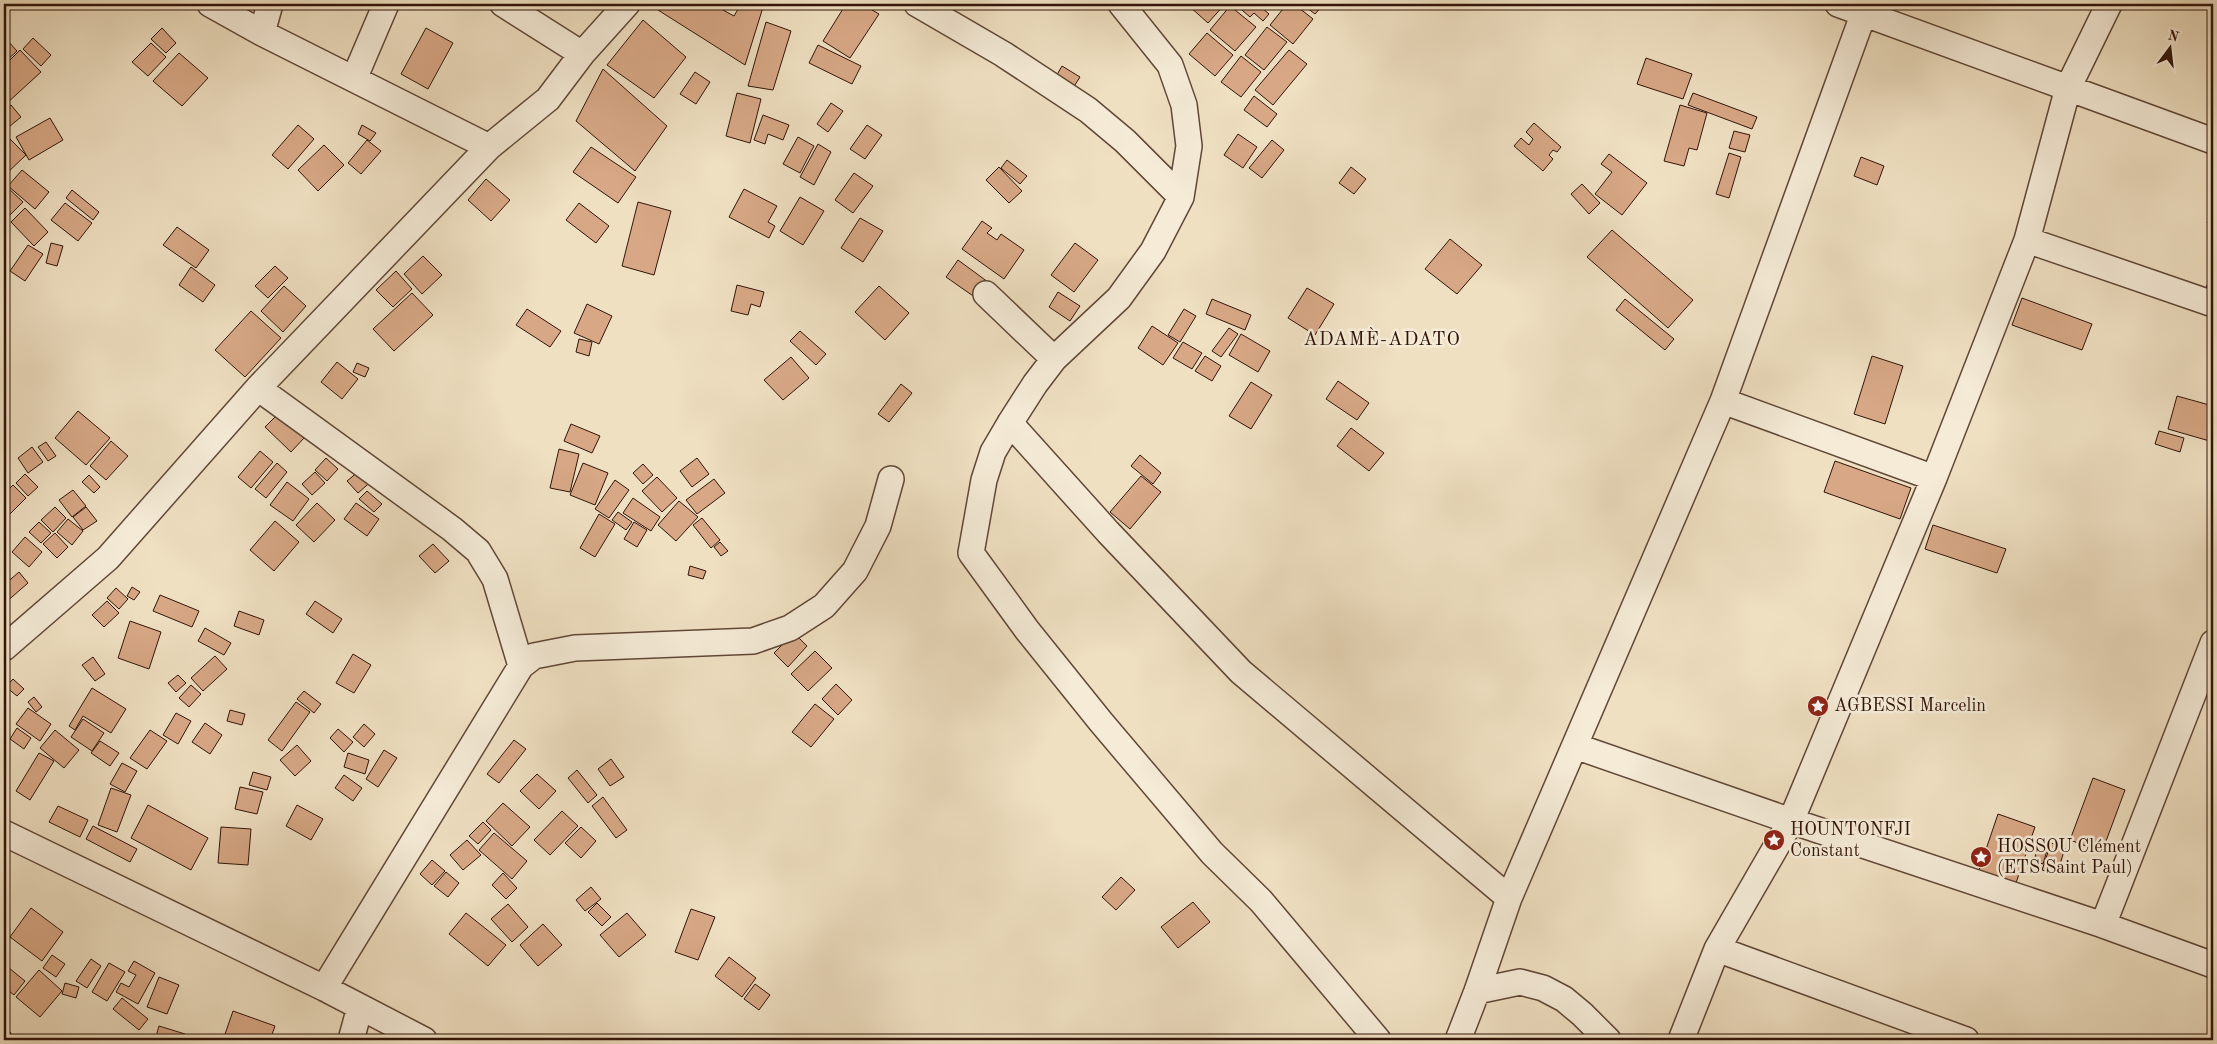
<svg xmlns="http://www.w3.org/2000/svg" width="2217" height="1044" font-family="'Old Standard TT',serif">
<rect width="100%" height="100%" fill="#efe0c2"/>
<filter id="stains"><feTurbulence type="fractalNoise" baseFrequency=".004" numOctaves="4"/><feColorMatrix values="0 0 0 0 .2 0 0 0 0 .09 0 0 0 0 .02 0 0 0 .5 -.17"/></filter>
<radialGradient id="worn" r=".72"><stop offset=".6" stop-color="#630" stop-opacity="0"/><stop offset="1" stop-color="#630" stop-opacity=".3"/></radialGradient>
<path fill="#d8a886" stroke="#311409" d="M661 4H677L685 8 688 4H712L734 16 740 6 736 4H764L745 65 658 10Z
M846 4H862L879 14 850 58 823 41Z
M1191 4H1225L1208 23 1189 6Z
M1235 4H1264L1261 7 1269 14 1263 21 1254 13 1250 17Z
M1287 4H1294L1313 19 1293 44 1270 25Z
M1302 4H1324L1315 14Z
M1230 6 1256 27 1235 51 1210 30Z
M643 20 686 57 654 98 607 65Z
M766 22 791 31 773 90 748 86Z
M1267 27 1287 42 1264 70 1245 55Z
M162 28 176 43 166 53 151 39Z
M426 28 453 43 428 89 401 74Z
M1207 33 1233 55 1215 76 1189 54Z
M33 38 51 55 41 66 23 49Z
M7 40 17 51 4 63V43Z
M151 43 166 57 148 76 132 62Z
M818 45 861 66 852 84 809 63Z
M20 50 41 72 6 104 4 102V66Z
M1289 50 1307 64 1273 105 1255 90Z
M179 53 208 78 182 106 153 81Z
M1241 56 1261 72 1241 97 1221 82Z
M1646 58 1692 74 1683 99 1637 84Z
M1062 66 1080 77 1073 88 1055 78Z
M603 69 667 126 635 171 576 121Z
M695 72 710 82 696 104 680 94Z
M737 93 761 99 750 143 726 136Z
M1693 93 1757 117 1752 129 1688 105Z
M1254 96 1277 114 1267 127 1244 110Z
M831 103 843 111 828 132 817 124Z
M11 105 21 117 4 131V111Z
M1680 105 1707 113 1697 150 1689 148 1684 166 1664 161Z
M763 115 789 125 783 140 768 134 765 144 754 140Z
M50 118 63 140 29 160 16 137Z
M1534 123 1561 147 1557 152 1553 150 1549 155 1553 159 1543 171 1514 146 1521 138 1529 145 1533 139 1526 132Z
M298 125 314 139 288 169 272 155Z
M362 125 376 133 370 141 358 134Z
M867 125 882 135 865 159 850 149Z
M1734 131 1750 135 1745 152 1729 148Z
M1238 134 1257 147 1243 168 1224 155Z
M798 137 814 146 800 173 783 164Z
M9 138 26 155 6 174 4 171V143Z
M367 140 381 151 361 174 348 163Z
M1272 140 1284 150 1262 178 1249 168Z
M818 144 831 152 814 185 800 177Z
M324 145 344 165 318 191 298 170Z
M591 147 636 177 618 203 573 172Z
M1729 153 1741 157 1729 198 1716 194Z
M1609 154 1647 183 1622 215 1595 194 1612 172 1601 164Z
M1861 157 1884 166 1877 185 1854 176Z
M1007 160 1027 176 1020 184 1001 168Z
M999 167 1022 191 1009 203 986 180Z
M1351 167 1366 179 1354 194 1339 183Z
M22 170 49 192 35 209 8 186Z
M854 173 873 186 853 213 835 200Z
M486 179 510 200 491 221 468 200Z
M1582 184 1600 203 1589 214 1571 194Z
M7 187 23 202 7 218 4 215V190Z
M744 189 777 206 768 222 775 226 769 238 729 217Z
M72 190 99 212 93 220 66 198Z
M800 197 824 211 803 245 780 231Z
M638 202 671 211 654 275 622 266Z
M65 203 92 223 78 241 51 220Z
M579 203 609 226 596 243 566 220Z
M2213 204V225L2207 223Z
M25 208 48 232 34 246 11 222Z
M860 218 883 231 863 262 841 248Z
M982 221 992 228 987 233 997 240 1001 234 1024 250 1004 279 962 249Z
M177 227 209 250 196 268 163 245Z
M1612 230 1693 300 1668 328 1587 257Z
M1450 239 1482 265 1457 294 1425 269Z
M51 243 63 246 57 266 46 263Z
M1075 243 1098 260 1074 292 1051 275Z
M28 245 43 254 25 281 10 271Z
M423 256 442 275 422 294 404 274Z
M958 260 988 282 976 298 946 277Z
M275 266 288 278 268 298 255 286Z
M191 267 215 285 203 302 179 285Z
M2213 268V295L2205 291Z
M396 271 412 289 393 307 376 290Z
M737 285 764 292 760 307 751 304 748 315 731 311Z
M284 286 306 306 283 332 261 311Z
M879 286 909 313 885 340 855 312Z
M1307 288 1334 304 1315 335 1288 318Z
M1058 292 1080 306 1070 321 1049 307Z
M412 293 433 315 394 351 373 329Z
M2022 298 2092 324 2082 350 2012 325Z
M1212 299 1251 315 1245 330 1206 314Z
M1625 299 1674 339 1665 350 1616 310Z
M587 304 612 316 599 344 574 333Z
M527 309 561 331 550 347 516 325Z
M1184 309 1196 316 1180 342 1168 335Z
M251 311 281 338 245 377 215 350Z
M1152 326 1178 343 1163 365 1138 348Z
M1229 328 1238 334 1221 357 1212 351Z
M800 331 826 354 816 365 790 341Z
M1241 334 1270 351 1258 372 1229 355Z
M579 339 592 342 589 356 576 352Z
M1183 342 1202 353 1192 369 1173 358Z
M1205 356 1221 366 1212 381 1195 371Z
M1872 356 1903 366 1885 424 1854 414Z
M791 357 809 378 783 400 764 380Z
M337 362 358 379 342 399 321 382Z
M357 363 369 368 365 377 353 372Z
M1338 381 1369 403 1357 420 1326 399Z
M1251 382 1272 395 1251 429 1229 416Z
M901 384 912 393 889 422 878 414Z
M2177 396 2213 406V442L2168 429Z
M78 411 110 438 86 465 55 438Z
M278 414 304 438 291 452 265 427Z
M571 424 600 436 592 453 564 441Z
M1351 428 1384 453 1369 471 1337 446Z
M2159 431 2184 438 2180 452 2155 444Z
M111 441 128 456 106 480 90 466Z
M46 442 56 456 48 461 38 447Z
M32 447 43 462 28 473 18 458Z
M559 449 579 454 570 492 550 488Z
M260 451 273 462 251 488 238 477Z
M1140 455 1161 473 1153 484 1131 466Z
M326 458 338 469 327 481 315 470Z
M697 458 709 474 692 487 680 471Z
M1835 461 1911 488 1900 519 1824 492Z
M277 463 287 472 266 498 255 489Z
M583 463 608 473 595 505 570 495Z
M643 464 653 475 643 484 633 473Z
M364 467 374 479 358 493 347 481Z
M315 472 325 483 312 495 302 484Z
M25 474 38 487 28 496 16 483Z
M89 475 100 487 94 493 82 482Z
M1141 476 1161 492 1130 529 1110 512Z
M657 477 677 498 662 512 642 491Z
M714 479 725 493 697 514 686 500Z
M615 480 629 490 609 518 595 509Z
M287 482 309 499 293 521 270 505Z
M13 485 26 498 4 520V494Z
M73 490 86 506 72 517 59 500Z
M367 491 382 504 374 512 359 499Z
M633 498 660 517 651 531 623 513Z
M679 501 698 517 676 541 658 525Z
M317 503 335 520 314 542 296 525Z
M356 503 379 519 367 536 344 519Z
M55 507 66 518 53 532 41 520Z
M86 507 97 521 83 530 73 517Z
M618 512 632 522 626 530 612 520Z
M599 514 615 524 595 557 580 548Z
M702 518 720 540 711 548 693 525Z
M68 519 83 531 72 545 57 532Z
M275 521 299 542 274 571 250 550Z
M39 522 51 533 41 543 29 532Z
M634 522 647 530 637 547 624 539Z
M1933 525 2006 549 1997 573 1925 549Z
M55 533 68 547 57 558 43 544Z
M25 537 42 552 29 567 12 552Z
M720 542 728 551 721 556 714 547Z
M433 544 449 561 435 573 419 556Z
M690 566 706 571 703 579 688 575Z
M19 572 28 583 5 603 4 585Z
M132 587 140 592 134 600 127 596Z
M116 588 128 599 119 609 107 598Z
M160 595 199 611 192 627 153 611Z
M107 601 119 613 104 627 92 615Z
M315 601 342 619 333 633 306 614Z
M239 611 264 620 259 635 234 626Z
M130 621 161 632 149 669 118 658Z
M205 628 231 643 224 655 198 641Z
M794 633 807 646 788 667 774 653Z
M815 651 832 668 808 691 791 674Z
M353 654 371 665 354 693 336 683Z
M215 656 227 669 203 691 191 678Z
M93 657 105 674 95 681 82 665Z
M178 675 186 683 176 692 168 683Z
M13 679 24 689 17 696 6 687Z
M836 684 852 700 838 715 822 699Z
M191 685 201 694 189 707 179 698Z
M92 688 126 709 111 733 83 716 75 730 69 726Z
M304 691 321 704 314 713 297 699Z
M34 697 42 707 36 712 28 702Z
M296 702 310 712 282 751 268 740Z
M815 704 834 719 811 747 792 732Z
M28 708 51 724 40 741 16 724Z
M230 710 245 714 242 725 227 721Z
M176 713 191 721 178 744 163 735Z
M83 719 104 733 92 751 71 737Z
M205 723 222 735 210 754 192 742Z
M364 724 375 734 364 747 353 737Z
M17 728 31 738 24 749 10 739Z
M338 729 353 742 344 752 330 738Z
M55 730 79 750 64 768 40 748Z
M150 730 167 741 147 769 130 758Z
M514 740 526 749 499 783 487 774Z
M100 741 119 753 110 766 91 753Z
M297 745 311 761 295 776 280 760Z
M384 750 397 758 378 787 366 779Z
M39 753 54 761 30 800 16 791Z
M348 753 369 760 365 774 344 767Z
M611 759 624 777 610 786 598 769Z
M122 763 137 771 125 792 110 784Z
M577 770 597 795 588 803 568 778Z
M253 772 271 777 267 790 249 785Z
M537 774 556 791 539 809 520 791Z
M344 775 362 788 353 801 335 788Z
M2093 778 2125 790 2102 852 2070 840Z
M240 787 263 792 257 814 235 809Z
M111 788 131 795 117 832 98 825Z
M603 797 627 830 616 838 592 806Z
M503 803 530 827 512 846 486 821Z
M148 805 208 838 191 870 131 838Z
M297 805 323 819 311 840 286 826Z
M58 806 88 820 80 837 49 822Z
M562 811 578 826 550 855 534 840Z
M1998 814 2035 827 2016 883 1979 870Z
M483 822 491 830 478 844 469 836Z
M93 826 137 849 130 862 86 839Z
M221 827 251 829 248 865 218 863Z
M581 827 596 841 581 858 565 843Z
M494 833 527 861 512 879 479 850Z
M2040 838 2050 840 2043 864 2034 861Z
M467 840 481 855 463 870 450 855Z
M2051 843 2065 848 2057 874 2042 870Z
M432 860 445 871 432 885 420 874Z
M446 872 459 883 448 897 434 886Z
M503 873 517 888 506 899 492 885Z
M1121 877 1135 890 1116 910 1102 897Z
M591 887 601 899 585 911 576 900Z
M1193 902 1210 922 1178 948 1161 927Z
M597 903 611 917 602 926 588 912Z
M508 904 528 927 512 942 491 919Z
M31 908 63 932 42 961 10 937Z
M691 909 715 917 698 960 675 952Z
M466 913 506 945 488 966 449 934Z
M627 913 646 935 619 957 600 935Z
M543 924 562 945 538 966 520 945Z
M52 955 65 964 56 977 43 968Z
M729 957 756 978 742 997 715 976Z
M91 959 101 966 87 988 76 981Z
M134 961 155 973 138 1004 116 992 121 983 129 987 136 975 128 971Z
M109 963 125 972 107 1001 92 992Z
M4 964 25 981 14 995 4 987Z
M39 970 62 991 40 1017 16 997Z
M159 977 179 985 167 1014 147 1007Z
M65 983 79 987 76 998 62 994Z
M755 984 770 995 759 1010 744 999Z
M122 998 148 1019 139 1030 113 1009Z
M233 1011 275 1026 270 1040H223Z
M159 1026 185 1034 183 1040H155Z
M8 1030 17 1040H4V1034Z"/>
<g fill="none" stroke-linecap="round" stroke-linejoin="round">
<g stroke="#604737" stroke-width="28">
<path id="minor" d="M210 4 262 33 489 147
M503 4 582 54
M917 4 1003 54 1088 110 1125 141 1181 197
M1121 4 1170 65 1184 105 1189 146 1181 197 1153 251 1119 298 1054 359 1035 384 1010 423 993 452 984 480 971 553 1027 630 1101 722 1212 853 1261 901 1378 1040
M2109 4 2068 88 2213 141
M262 33 270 4
M354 79 386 4
M2027 240 2213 304
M986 294 1054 359
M258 388 452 529 478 551 495 579 521 666
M1723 401 1934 478
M1010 423 1108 532 1241 672 1509 898
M4 648 108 558 258 388 489 147 548 99 582 54 627 4
M1575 746 1791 821 2103 925 2213 965
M4 833 324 988 424 1040
M2103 925 2213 643
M1717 949 1791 821 1934 478 2027 240 2068 88 1838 4
M324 988 521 666 534 656 575 648 753 641 790 628 824 606 855 571 878 526 891 479
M1477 991 1520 982 1543 988 1564 999 1582 1014 1608 1040
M351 1040 360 1007
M1458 1040 1477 991 1509 898 1723 401 1867 4
M1681 1040 1717 949 1966 1040"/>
</g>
<use href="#minor" stroke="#f5ebd7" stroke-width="25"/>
</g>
<defs>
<g id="sight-disc" transform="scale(1.125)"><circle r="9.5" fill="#8f2418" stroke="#f5ebd7"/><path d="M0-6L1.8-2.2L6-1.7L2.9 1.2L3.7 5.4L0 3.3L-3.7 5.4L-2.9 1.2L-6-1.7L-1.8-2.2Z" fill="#fff"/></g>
</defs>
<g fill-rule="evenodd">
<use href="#sight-disc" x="1818" y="706"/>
<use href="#sight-disc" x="1774" y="840"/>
<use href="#sight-disc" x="1981" y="857"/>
</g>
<g text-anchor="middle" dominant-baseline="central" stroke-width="5" stroke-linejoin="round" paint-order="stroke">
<g font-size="18" fill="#311409" stroke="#f5ebd7" text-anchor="start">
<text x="1834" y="706">AGBESSI Marcelin</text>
<text x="1790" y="830">HOUNTONFJI<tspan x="1790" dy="21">Constant</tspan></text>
<text x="1997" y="847">HOSSOU Clément<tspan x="1997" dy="21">(ETS Saint Paul)</tspan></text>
</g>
<g font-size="19" letter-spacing="1" fill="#311409" stroke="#f5ebd7">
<text x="1382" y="340">ADAMÈ-ADATO</text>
</g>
</g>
<rect width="2217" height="1044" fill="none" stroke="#efe0c2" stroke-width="20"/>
<rect x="5" y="5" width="2207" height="1034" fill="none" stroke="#311409" stroke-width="2.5"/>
<rect x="10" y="10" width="2197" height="1024" fill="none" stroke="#311409"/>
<g transform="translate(2170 48) rotate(15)" stroke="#f5ebd7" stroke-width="4" paint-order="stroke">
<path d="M0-4L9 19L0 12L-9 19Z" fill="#311409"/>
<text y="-8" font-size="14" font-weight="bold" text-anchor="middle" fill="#311409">N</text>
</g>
<rect width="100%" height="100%" filter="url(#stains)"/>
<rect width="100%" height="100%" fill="url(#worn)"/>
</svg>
